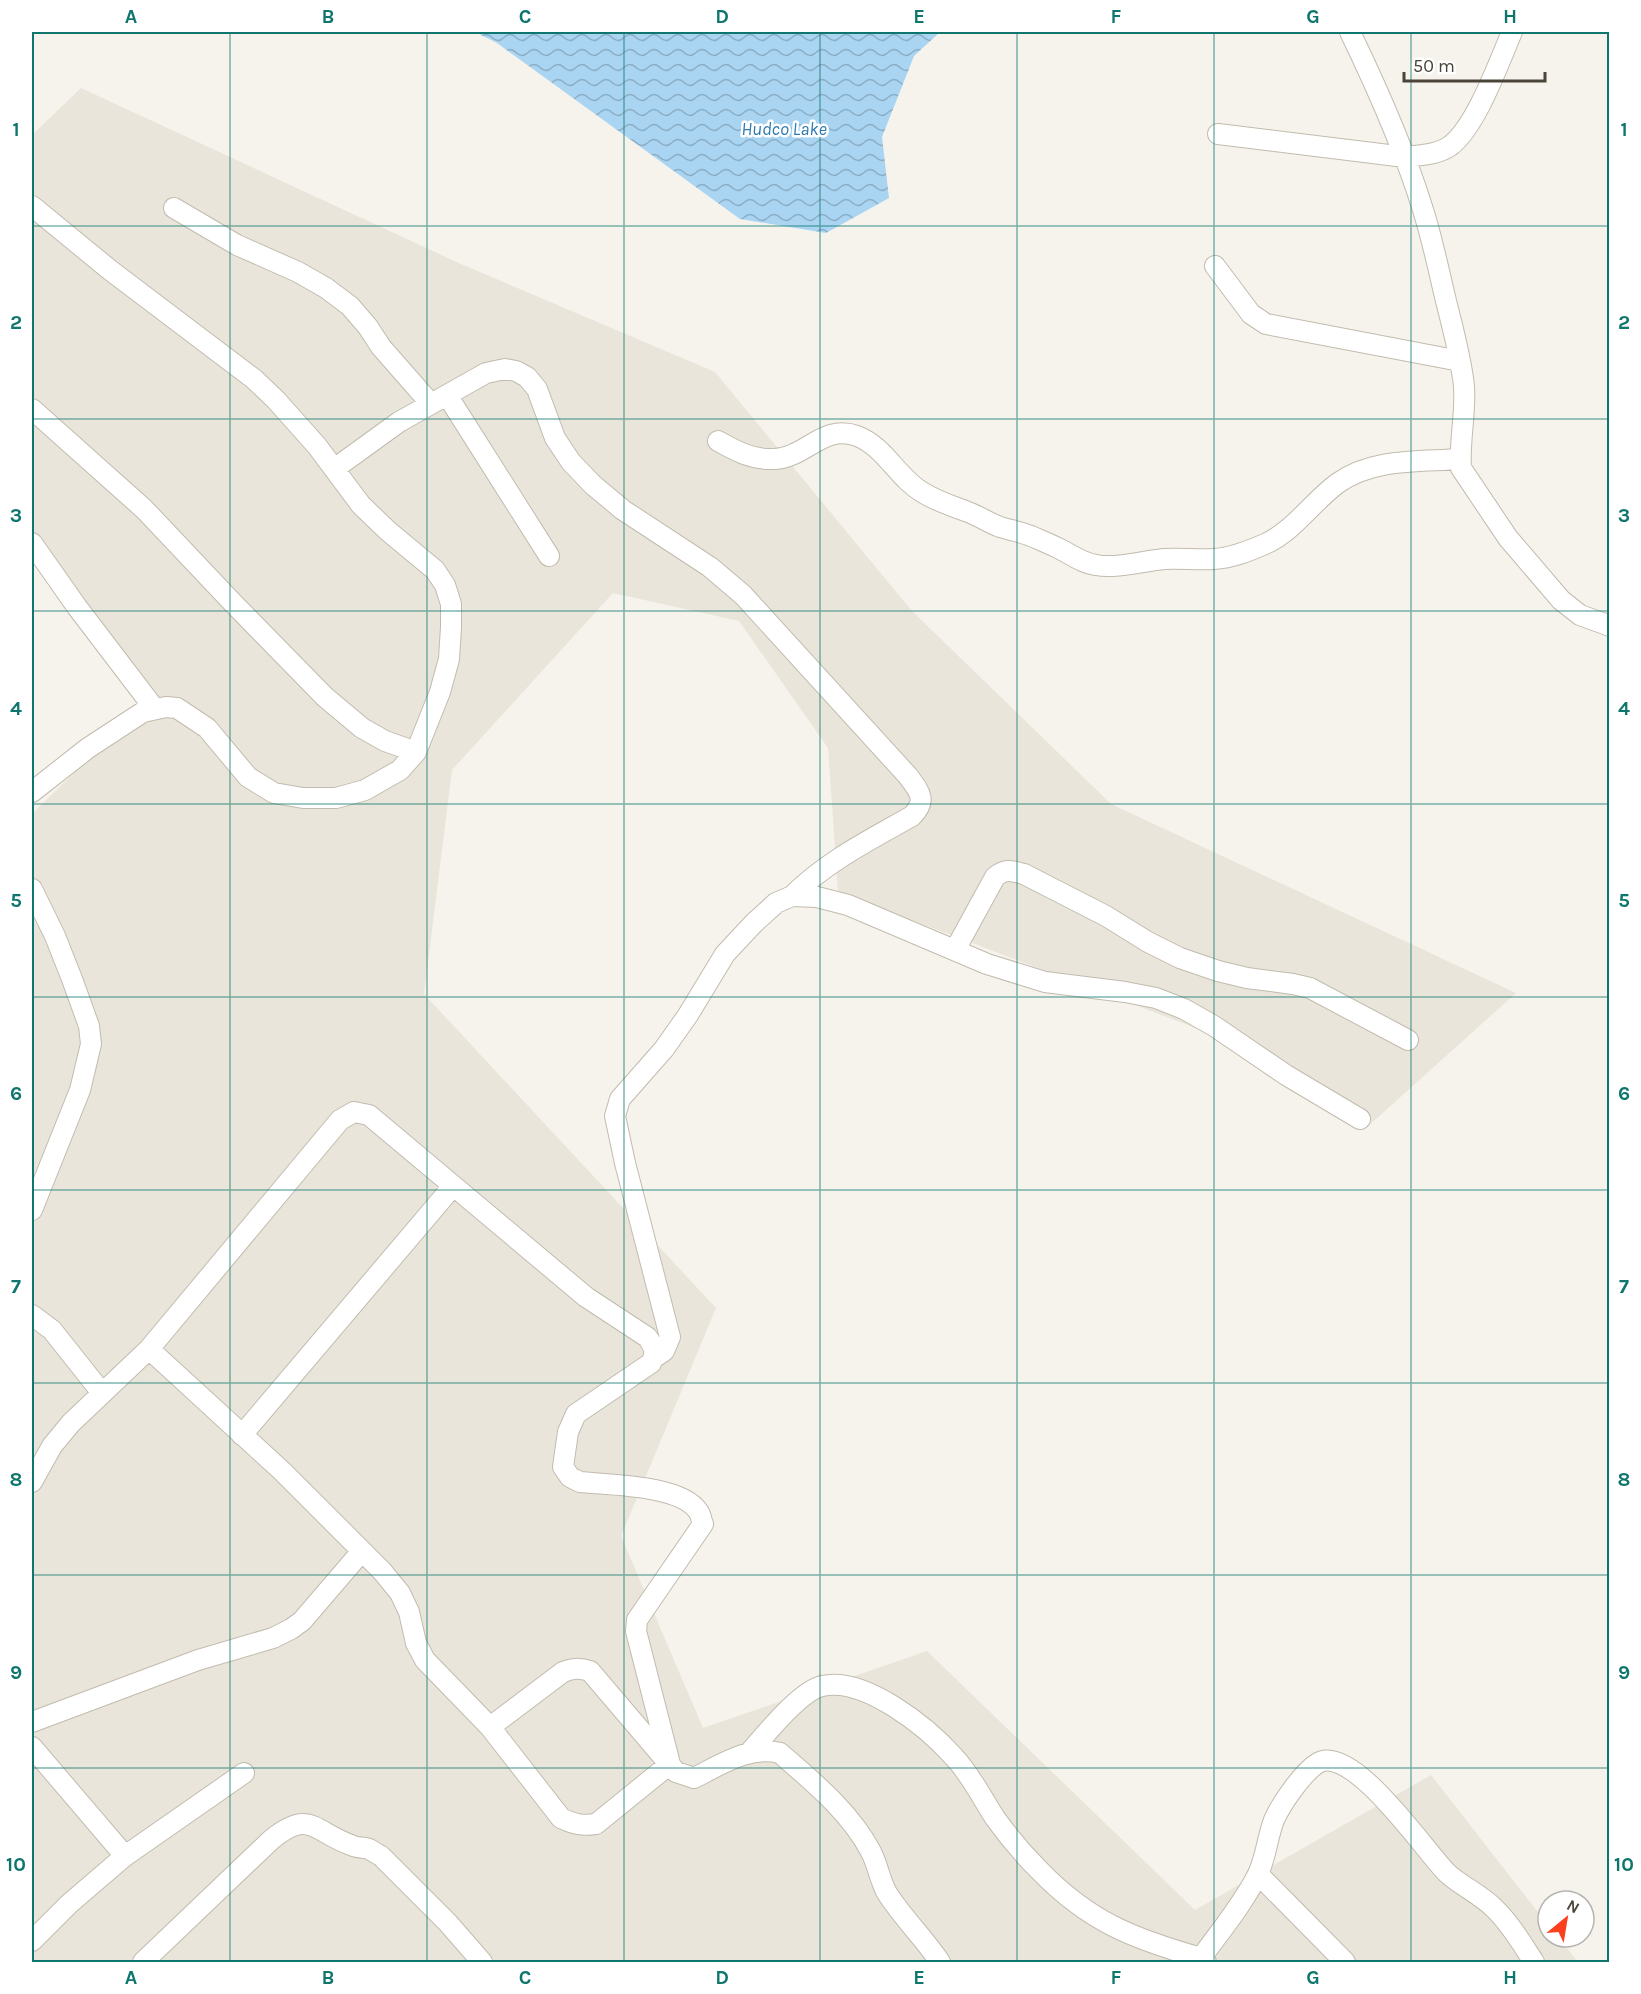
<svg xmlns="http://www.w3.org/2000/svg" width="1641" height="1994" font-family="Karla,sans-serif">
<defs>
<pattern id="water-waves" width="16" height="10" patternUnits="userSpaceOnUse" patternTransform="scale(1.5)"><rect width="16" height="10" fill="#a9d4f2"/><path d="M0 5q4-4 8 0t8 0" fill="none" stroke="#8caec5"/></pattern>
</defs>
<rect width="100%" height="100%" fill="#f6f3ec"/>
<path fill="#eae5da" d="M81 88 461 264 715 372 911 610 1111 804 1516 993 1365 1129 1235 1043 838 892 828 748 739 621 613 593 452 770 424 994 716 1308 621 1536 703 1728 927 1651 1195 1910 1431 1775 1548 1925V1937H1558L1578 1962H32V814L156 692 32 540V135Z"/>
<path fill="url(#water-waves)" d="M475 32H940L914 56 882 137 889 198 826 233 740 219 497 43Z"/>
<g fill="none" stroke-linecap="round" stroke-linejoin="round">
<g stroke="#c2bbae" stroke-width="22">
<path id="street" d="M1350 32C1378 90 1405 150 1424 213 1433 242 1439 272 1446 301 1453 329 1461 358 1464 386 1466 414 1459 441 1461 468L1508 538 1561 600 1580 615 1610 626
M1218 134 1405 157C1420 155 1437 155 1450 146 1476 127 1499 62 1512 32
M32 206 110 270 254 379 276 400 317 446 361 505 388 531 435 570 445 585 451 604V627L449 659 440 692 416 752 400 770 365 790 336 798H303L274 793 248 777 207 728 177 708 166 707 143 712 88 748 32 792
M174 208 237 245 298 272 326 288 350 306 368 327 381 347 431 404
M1215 266 1251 314 1266 324 1460 361
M447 395 549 556
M32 409 144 509 232 602 325 697 362 728 385 741 416 752
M718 441C736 451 752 460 773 459 805 459 823 423 857 436 884 446 898 478 922 492 936 501 952 506 968 512 979 516 989 523 1000 527 1010 530 1021 532 1031 536 1040 540 1050 544 1060 549 1072 555 1082 563 1096 565 1116 569 1143 561 1164 559 1180 558 1197 560 1214 559 1232 558 1249 551 1265 544 1294 531 1313 501 1338 483 1373 458 1419 462 1460 459
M334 469 399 422 486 373 505 369 516 371 527 377 537 389 555 438 571 462 593 485 623 510 710 567 743 595 908 776C919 791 928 800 912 816 870 840 827 861 792 896
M32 543 77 607 154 708
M32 889 55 936 72 979 89 1026 91 1044 80 1090 32 1210
M955 950 995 877C1006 868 1012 871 1024 874L1106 916 1148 942 1180 958 1218 971 1247 978 1293 984 1310 988 1408 1040
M32 1315 52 1330 102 1393
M655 1357 664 1351 670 1337 625 1163 615 1116 620 1099 664 1049 688 1015 725 954 754 923 776 903 792 896 817 897 848 905 987 964 1045 982 1125 992 1156 998 1184 1009 1214 1026 1286 1075 1360 1119
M242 1435 453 1186
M32 1482 52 1446 71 1423 149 1349 340 1120 354 1112 369 1115 586 1297 647 1337C654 1346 657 1353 651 1363L576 1414 568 1432 563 1467 570 1477 580 1482C609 1485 681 1485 698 1511 701 1514 701 1520 703 1524L637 1620 636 1631 670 1764 596 1824C582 1826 573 1824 561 1818L490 1727 425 1660 416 1643 409 1612 400 1593 382 1571 282 1471 149 1349
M32 1722 198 1660 273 1638 291 1629 302 1621 362 1551
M490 1727 563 1672C573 1668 580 1668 590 1671L676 1772 694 1778C720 1765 750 1745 780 1753 813 1782 849 1811 870 1850 878 1864 879 1879 887 1893 902 1917 924 1938 940 1962
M32 1747 125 1856
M749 1753C765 1735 800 1691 822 1686 865 1676 928 1728 954 1757 971 1775 982 1798 995 1818 1008 1836 1023 1854 1039 1870 1089 1922 1134 1939 1201 1958L1206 1962
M1258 1874 1345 1962
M32 1941 69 1904 125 1856 244 1773
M143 1962 271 1840C310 1808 314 1832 351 1845 356 1848 363 1847 369 1849 373 1851 377 1854 381 1856L448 1923 482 1962
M1198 1962C1218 1934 1241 1907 1257 1876 1266 1859 1267 1838 1274 1820 1281 1804 1303 1772 1318 1763 1352 1743 1425 1851 1447 1873 1461 1886 1480 1894 1494 1908 1510 1923 1522 1944 1534 1962"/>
</g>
<use href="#street" stroke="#fff" stroke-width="20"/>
</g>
<path fill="none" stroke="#0f766e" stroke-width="1.5" stroke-opacity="0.55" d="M230 32V1962M427 32V1962M624 32V1962M820 32V1962M1017 32V1962M1214 32V1962M1411 32V1962M32 226H1610M32 419H1610M32 611H1610M32 804H1610M32 997H1610M32 1190H1610M32 1383H1610M32 1575H1610M32 1768H1610"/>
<g text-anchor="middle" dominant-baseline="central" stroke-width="5" stroke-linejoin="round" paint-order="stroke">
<g font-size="18" font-style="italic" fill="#2e7ab2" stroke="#fff">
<text x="784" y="129">Hudco Lake</text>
</g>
</g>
<rect width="1641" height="1994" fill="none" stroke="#ffffff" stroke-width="66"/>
<g transform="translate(1566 1919) rotate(30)"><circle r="28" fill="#ffffff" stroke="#b7b4b0" stroke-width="1.5"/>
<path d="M0-4.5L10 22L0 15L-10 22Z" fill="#fc3f1d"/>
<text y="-9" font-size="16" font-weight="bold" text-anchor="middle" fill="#4b4439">N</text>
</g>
<path d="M1404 72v9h141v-9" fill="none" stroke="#4b4439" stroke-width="3"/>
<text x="1413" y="72" font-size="18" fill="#4b4439" stroke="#ffffff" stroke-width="4.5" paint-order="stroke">50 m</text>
<rect x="33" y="33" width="1575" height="1928" fill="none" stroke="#0f766e" stroke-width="2"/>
<g font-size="20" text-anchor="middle" font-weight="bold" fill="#0f766e">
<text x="131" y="23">A</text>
<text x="328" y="23">B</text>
<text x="525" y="23">C</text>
<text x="722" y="23">D</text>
<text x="919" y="23">E</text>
<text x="1116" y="23">F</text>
<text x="1313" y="23">G</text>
<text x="1510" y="23">H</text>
<text x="16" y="136">1</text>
<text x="1624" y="136">1</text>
<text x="16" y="329">2</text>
<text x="1624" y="329">2</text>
<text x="16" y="522">3</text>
<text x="1624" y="522">3</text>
<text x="16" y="715">4</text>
<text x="1624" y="715">4</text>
<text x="16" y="907">5</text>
<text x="1624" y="907">5</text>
<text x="16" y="1100">6</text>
<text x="1624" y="1100">6</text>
<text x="16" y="1293">7</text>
<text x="1624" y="1293">7</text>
<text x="16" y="1486">8</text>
<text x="1624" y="1486">8</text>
<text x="16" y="1679">9</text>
<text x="1624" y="1679">9</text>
<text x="16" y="1871">10</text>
<text x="1624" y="1871">10</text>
<text x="131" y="1984">A</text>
<text x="328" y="1984">B</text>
<text x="525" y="1984">C</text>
<text x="722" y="1984">D</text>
<text x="919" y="1984">E</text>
<text x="1116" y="1984">F</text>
<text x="1313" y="1984">G</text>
<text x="1510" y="1984">H</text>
</g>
</svg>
